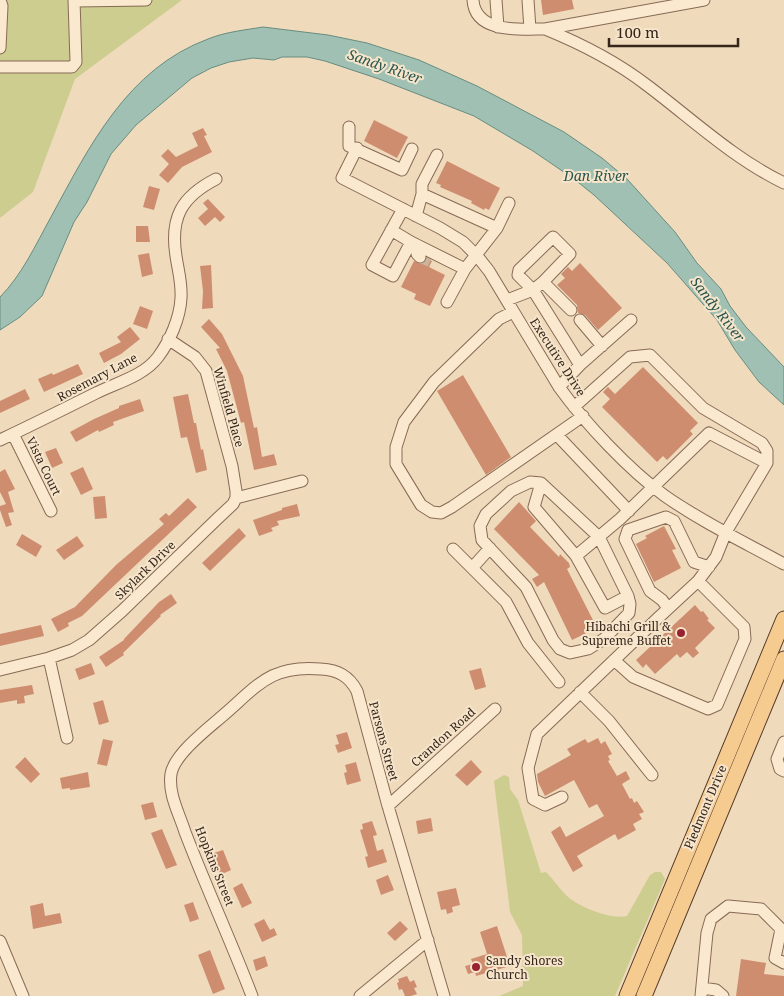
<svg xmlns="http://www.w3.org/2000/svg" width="784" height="996" font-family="'Noto Serif',serif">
<rect width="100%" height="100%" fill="#efdabc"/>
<path fill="#cdcd90" d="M0 0H182L75 79 33 192 0 218Z
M504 775 509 777 510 789 518 800 541 873 546 872C553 879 559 888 566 895 578 907 611 920 627 916L650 875 655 872H661L665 879 615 996H499L523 986 522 935 510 912 494 781Z"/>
<path fill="#a0c0b3" stroke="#678d80" d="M263 27 328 35 367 43 419 60 477 86 564 132 602 158 627 179 675 232 697 263 721 289 730 306 746 327 784 367V405L759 382 735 350 717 320 667 263 594 195 574 179 533 151 474 116 379 79 325 61 307 57H282L274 60 253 58 229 62 211 68 192 78 136 125 111 154 87 202 74 222 42 296 20 317 0 330V297C22 275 36 244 51 217 89 147 127 69 208 39 225 32 245 30 263 27Z"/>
<path fill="#cf8d70" d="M541 0H572L574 9 543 15Z
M374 120 408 137 397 158 364 141Z
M203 128 207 135 204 136 212 152 182 167 168 183 159 175 169 164 161 156 168 149 176 157 198 146 192 133Z
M447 161 500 188 489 210 485 208 484 210 471 203 472 201 440 187 441 185 436 183Z
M149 186 160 189 154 210 143 207Z
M208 199 225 217 220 222 215 217 205 226 198 218 208 209 203 203Z
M136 226H148L150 242H136Z
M149 253 153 274 142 277 138 255Z
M427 259 432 261 429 267 445 275 430 306 414 299 416 294 401 287 414 261 421 264Z
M580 263 622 308 598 330 585 315 578 313 577 305 557 285 565 278 561 274 568 267 572 271Z
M211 265 213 308 202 309 203 291 200 266Z
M140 306 153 311 147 329 133 324Z
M209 319 222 334 243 376 254 428 257 427 262 457 274 454 277 465 254 470 244 422 241 423 227 371 216 349 220 348 201 327Z
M130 327 140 339 121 354 104 363 99 353 121 342 117 337Z
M78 364 83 374 44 392 38 379 52 373 53 375Z
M643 367 698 423 690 431 693 434 667 460 663 456 657 462 602 407 610 399 603 392 608 387 615 394Z
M463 375 511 457 486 475 437 391Z
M25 389 30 399 0 413V401Z
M188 394 194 423H196L201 450 203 449 207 470 196 473 187 437 181 438 173 397Z
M140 399 144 411 113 422 114 425 99 432 98 430 76 442 70 432 94 419 119 408V406Z
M56 448 63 463 52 468 45 452Z
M83 467 93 489 81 495 70 473Z
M5 469 15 489 8 492 14 512 8 513 12 525 6 527 0 510V506L6 504 0 492V472Z
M105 496 107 518 95 519 93 497Z
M188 498 197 507 82 616 68 623 69 626 58 632 51 619 75 607 116 565 164 524 159 519 166 513 169 516Z
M519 502 536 521 530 527 559 557 560 554 569 563 570 567 567 569 597 628 572 640 544 582 537 587 532 579 539 575 494 529Z
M297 504 300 516 277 521 279 525 271 528 273 531 259 536 253 520 282 510V508Z
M664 526 676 549 672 550 681 568 654 582 636 544 647 538 645 536Z
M239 528 246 536 210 571 202 563Z
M22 534 42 546 36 557 16 545Z
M77 536 84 546 64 560 56 550Z
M171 594 177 603 160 615 161 616 123 653 124 655 106 667 99 657 124 640V639L159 602Z
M695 605 701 612 703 611 709 619 707 620 715 628 695 648 699 653 693 658 687 652 680 658 677 654 655 674 646 664 643 668 636 660Z
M41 625 44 636 0 646V634Z
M91 663 95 674 79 680 75 669Z
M481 668 486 687 475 690 469 671Z
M32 685 34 694 24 696 25 703 17 704V700L0 703V690Z
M103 700 109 722 99 725 93 703Z
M347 732 352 748 338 753 335 745 339 744 336 735Z
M598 738 601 744 605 741 612 754 608 756 610 760 608 761 617 776 626 771 630 779 622 784 630 799 632 798 634 803 637 801 644 812 639 814 642 819 633 824 636 830 618 840 615 834 577 856 583 866 573 872 551 832 560 826 566 837 604 816 597 804 589 808 574 780 545 796 538 782 537 774 571 755 567 749 585 739 588 743Z
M103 739 113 741 107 766 97 764Z
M25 757 40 774 31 783 15 767Z
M471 760 482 772 467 786 455 775Z
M356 762 361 781 347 785 344 773 347 772 345 765Z
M88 772 90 787 70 790V788L62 789 60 778Z
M153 802 157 817 145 820 141 805Z
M431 818 433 831 418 834 416 821Z
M372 821 377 835 373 836 377 851 383 849 387 862 368 868 365 857 368 856 360 830 363 829 362 824Z
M162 829 177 865 166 869 151 833Z
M223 850 231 870 220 875 211 854Z
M388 875 394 890 381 895 376 880Z
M242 883 252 903 242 908 233 888Z
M456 888 460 905 452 907 453 912 447 914 446 909 441 910 437 892Z
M193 902 199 919 190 922 184 905Z
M43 903 45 916 60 913 62 923 33 929 30 906Z
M264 919 270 930 274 928 277 935 262 942 254 924Z
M400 921 408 929 395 941 387 933Z
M497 926 510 966 476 976 475 972 468 974 465 966 473 964 471 959 487 954 480 932Z
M210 950 225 989 213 994 198 955Z
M265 956 268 966 256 971 253 960Z
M741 959 766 963 764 974 784 976V996H736Z
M407 976 410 982 414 980 417 987 414 988 417 994 411 996H405L402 989 399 990 397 983 399 982 398 979Z"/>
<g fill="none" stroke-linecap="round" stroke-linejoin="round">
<path stroke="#cab69c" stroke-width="11" stroke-dasharray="11 5.5" stroke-linecap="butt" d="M420 257 431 262"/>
<g stroke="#876a55" stroke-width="13">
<path id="minor" d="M0 0 2 6 0 48
M473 0C475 34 522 29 545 29L704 0
M496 0 498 27
M528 0 530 29
M74 1 146 0
M545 29C582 44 617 62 648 86 693 120 733 158 784 183
M0 67H72L76 62 74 0
M349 127V146L402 170 412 149
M357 148 342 178 440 228 463 242 478 257 489 271 559 387C585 423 629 470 665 496 702 522 744 542 784 564
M403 209 372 265 393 276 411 242 465 269 497 228 422 194
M416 216 422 194V184L437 155
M497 228 509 203
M391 230 411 242
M417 245V254L420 257
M543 282 571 310
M507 300 533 290 543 282 570 254 553 237 519 270 518 275 533 290 580 365
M447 302 465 269
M513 312 499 319 434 382 404 422 396 447V464L421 505 432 512 441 513 452 507 583 416
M580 320 602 346
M559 387 580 365 631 320
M13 434 51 511
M557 435 629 511
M0 440C32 425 64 409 96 393 116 383 144 376 158 357 170 341 180 318 181 298 182 283 178 270 176 256 170 218 181 197 216 179
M541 483 534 507 576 556
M236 498 302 481
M453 549 506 602 528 643 559 682
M472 568 490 548
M628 596 630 604 629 613 604 639 588 649 570 653 560 649 553 640 526 587 482 540 480 526 486 514 511 491 530 482 541 483 599 537 628 596 605 608 576 556 620 519 709 433 767 463
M668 608 662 600 650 591 625 539 628 530 666 517 674 521 694 562 709 567
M49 658 67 738
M614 660 633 677 708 709 717 705 745 639 744 627 698 581
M0 670 49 658 72 650 89 640 122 611 217 519 233 504 236 498V491L232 466 206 371 195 357 168 339
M580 692 609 721 652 775
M784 742 777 759 780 769 784 771
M562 797 545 805 533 799 528 768 537 734 658 618 698 581 716 557 726 532 767 463V451L762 443 703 408 650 355 630 357 574 407
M388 806 495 709
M781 929 775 958 784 963
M0 941 23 996
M702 988 716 990 723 996
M252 996C231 941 206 887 185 832 179 813 168 794 171 774 174 755 206 730 220 718 256 688 269 664 321 669 338 670 349 676 357 691L388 806 444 996
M360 996 428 940
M701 996 707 933 711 919 728 906 761 909 781 929 784 930"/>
</g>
<g stroke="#54392a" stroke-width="17">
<path id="major" d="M627 996 784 619
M644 996 784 659"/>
</g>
<use href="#minor" stroke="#fae8cf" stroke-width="11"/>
<use href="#major" stroke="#f6cb90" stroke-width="15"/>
</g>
<g fill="#982330" stroke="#f6e5cb" stroke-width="2">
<circle cx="681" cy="633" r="5"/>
<circle cx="476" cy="967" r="5"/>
</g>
<g text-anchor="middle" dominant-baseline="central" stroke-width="4" stroke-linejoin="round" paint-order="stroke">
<g font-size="12" fill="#35251a" stroke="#f6e5cb">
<text transform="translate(558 357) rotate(57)">Executive Drive</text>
<text transform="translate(97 377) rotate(-28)">Rosemary Lane</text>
<text transform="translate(229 407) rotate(74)">Winfield Place</text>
<text transform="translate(44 466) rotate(64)">Vista Court</text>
<text transform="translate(145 570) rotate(-44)">Skylark Drive</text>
<text transform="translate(443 737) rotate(-42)">Crandon Road</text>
<text transform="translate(384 741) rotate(75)">Parsons Street</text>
<text transform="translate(705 807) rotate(-67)">Piedmont Drive</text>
<text transform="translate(215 866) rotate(68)">Hopkins Street</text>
</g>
<g font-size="12" fill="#35251a" stroke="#f6e5cb" text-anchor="end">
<text x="671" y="626">Hibachi Grill &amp;<tspan x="671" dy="14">Supreme Buffet</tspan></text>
<text x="486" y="960" text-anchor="start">Sandy Shores<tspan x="486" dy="14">Church</tspan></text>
</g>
<g font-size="14" font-style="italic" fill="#29564e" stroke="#f6e5cb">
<text transform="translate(385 66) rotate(19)">Sandy River</text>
<text x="596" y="175">Dan River</text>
<text transform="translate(718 309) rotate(52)">Sandy River</text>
</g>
</g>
<path d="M609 38v8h129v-8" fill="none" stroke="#35251a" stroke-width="2.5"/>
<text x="616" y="38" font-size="15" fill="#35251a" stroke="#f6e5cb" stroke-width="4" paint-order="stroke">100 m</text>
</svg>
